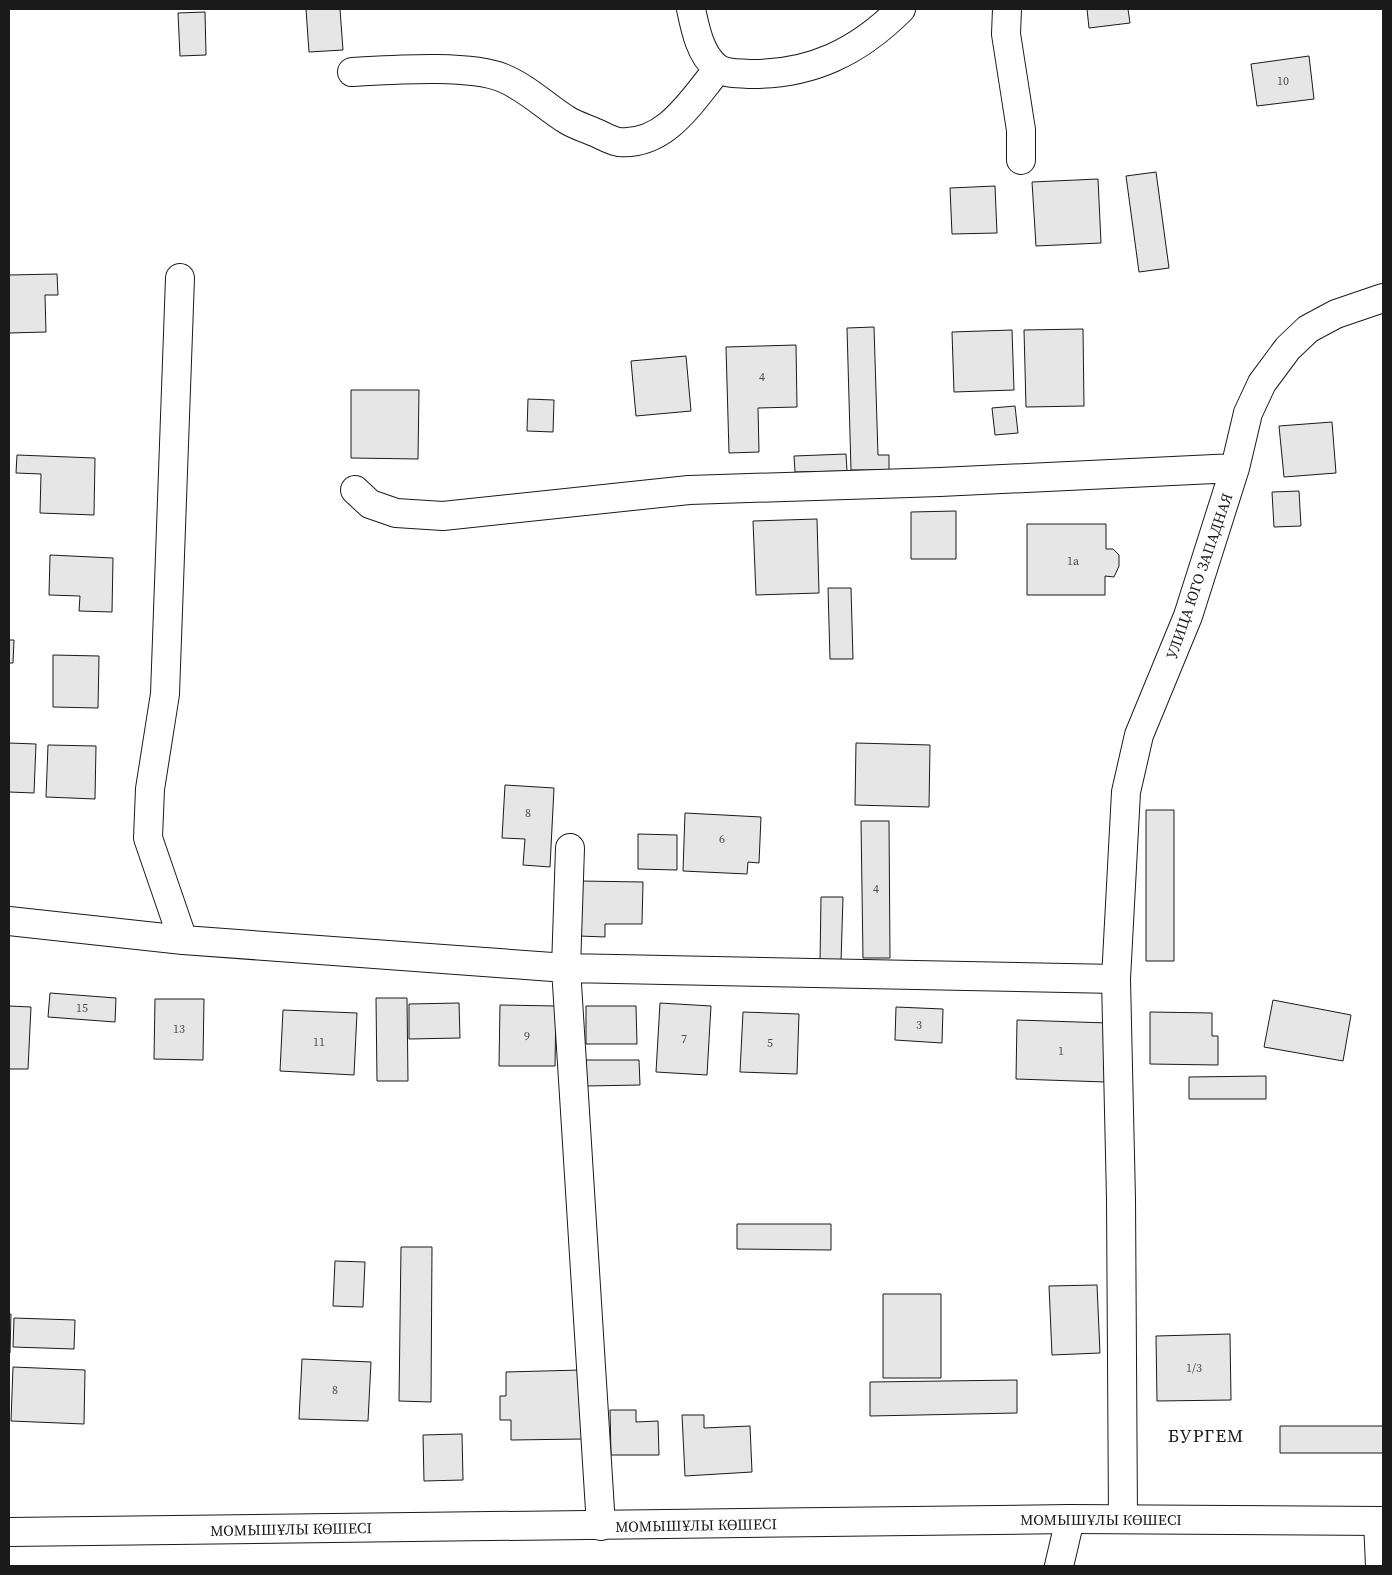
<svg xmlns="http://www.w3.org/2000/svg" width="1392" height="1575" font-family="'Source Serif 4',serif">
<rect width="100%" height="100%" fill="#fff"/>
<path fill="#e6e6e6" stroke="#1a1a1a" d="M306 9H340L343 50 309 52Z
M1087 9H1128L1130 23 1089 28Z
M205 12 206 55 180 56 178 13Z
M1309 56 1314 99 1257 106 1251 64Z
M1156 172 1169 268 1139 272 1126 176Z
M1098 179 1101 243 1036 246 1032 182Z
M995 186 997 233 952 234 950 188Z
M57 274 58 295H45L46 332 9 333V275Z
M874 327 878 455H889V470H851L847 328Z
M1083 329 1084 406 1026 407 1024 330Z
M1012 330 1014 390 954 392 952 332Z
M796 345 797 407 758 408 759 452 729 453 726 347Z
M686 356 691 411 636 416 631 361Z
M351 390H419L418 459 351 458Z
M528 399 554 400 553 432 527 431Z
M1015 406 1018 433 995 435 992 408Z
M1332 422 1336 473 1284 477 1279 426Z
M846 454 847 471 795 472 794 456Z
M17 455 95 458 94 515 40 513 41 474 16 473Z
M1299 491 1301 526 1274 527 1272 492Z
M956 511V559H911V512Z
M817 519 819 593 756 595 753 521Z
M1027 524H1106V549H1113L1119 555V566L1114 577 1105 576V595H1027Z
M50 555 113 558 112 612 79 611 80 596 49 595Z
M828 588H851L853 659H830Z
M9 640H14L13 663H9Z
M53 655 99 656 98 708 53 707Z
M9 743 36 744 34 793 9 792Z
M856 743 930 745 929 807 855 805Z
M48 745 96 746 95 799 46 797Z
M505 785 554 788 550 867 523 865 525 839 502 838Z
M1146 810H1174V961H1146Z
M685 813 761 817 759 863 748 862 747 874 683 871Z
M861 821H889L890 958H863Z
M638 834 677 835V870L638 869Z
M580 881 643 882 642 924H605V937L579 936Z
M821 897H843L841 962H820Z
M50 993 116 998 115 1022 48 1017Z
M376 998H407L408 1081H377Z
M155 999H204L203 1060 154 1059Z
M1273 1000 1351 1015 1343 1061 1264 1047Z
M459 1003 460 1038 409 1039V1004Z
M660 1003 711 1006 707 1075 656 1072Z
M500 1005 556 1006 555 1066H499Z
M9 1006 31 1007 28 1069H9Z
M586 1006H636L637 1044H586Z
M896 1007 943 1009 942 1043 895 1040Z
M283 1010 357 1013 354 1075 280 1071Z
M743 1012 799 1014 797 1074 740 1072Z
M1150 1012 1212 1013V1036H1218V1065L1150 1064Z
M1017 1020 1108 1023 1106 1082 1016 1079Z
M586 1060H639L640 1085 586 1086Z
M1266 1076V1099H1189V1077Z
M737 1224H831V1250L737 1249Z
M401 1247H432L431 1402 399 1401Z
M335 1261 365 1262 363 1307 333 1306Z
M1097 1285 1100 1353 1052 1355 1049 1286Z
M883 1294H941V1378H883Z
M9 1314H11L10 1353H9Z
M14 1318 75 1320 74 1349 13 1347Z
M1230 1334 1231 1400 1157 1401 1156 1336Z
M302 1359 371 1362 368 1421 299 1419Z
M13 1367 85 1370 84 1424 11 1421Z
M581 1370 583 1439 511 1440V1420H500V1396H506V1372Z
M1017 1380V1413L870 1416V1382Z
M610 1410H636V1422L658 1421 659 1455H611Z
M682 1415H704V1428L750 1426 752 1472 685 1476Z
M1280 1426H1383V1453H1280Z
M462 1434 463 1480 424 1481 423 1435Z"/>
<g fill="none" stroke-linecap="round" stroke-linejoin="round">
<g stroke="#1a1a1a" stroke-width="30">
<path id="street" d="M691 9C695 28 700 54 716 67 724 74 738 73 749 74 811 75 858 52 901 9
M1007 9 1006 34 1021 130V160
M352 72C391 70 469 64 503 78 527 88 545 106 567 120 575 125 585 128 594 132 602 135 611 141 619 142 666 146 692 100 718 69
M180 278 165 694 150 789 148 838 183 940
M355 490 370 504 396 513 443 516 689 490 940 482 1235 468
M570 848 566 968 601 1526
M9 921 183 940 566 968 1116 979
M1123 1518 1121 1199 1116 979 1126 792 1139 735 1188 616 1235 468 1248 413 1262 383 1288 348 1308 329 1336 314 1383 298
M1378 1521 1380 1566
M1059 1566 1070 1519"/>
</g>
<g stroke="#1a1a1a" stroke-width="30">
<path id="secondary" d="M9 1532 1070 1519 1383 1521"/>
</g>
<use href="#street" stroke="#fff" stroke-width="28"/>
<use href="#secondary" stroke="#fff" stroke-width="28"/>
</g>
<g text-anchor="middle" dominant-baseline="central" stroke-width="4" stroke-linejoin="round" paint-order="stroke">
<g font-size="12" fill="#4d4d4d">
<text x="1283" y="81">10</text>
<text x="762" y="377">4</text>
<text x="1073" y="561">1а</text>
<text x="528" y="813">8</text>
<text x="722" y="839">6</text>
<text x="876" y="889">4</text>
<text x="82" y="1008">15</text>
<text x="919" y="1025">3</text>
<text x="179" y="1029">13</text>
<text x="527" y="1036">9</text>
<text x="684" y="1039">7</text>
<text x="319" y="1042">11</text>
<text x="770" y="1043">5</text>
<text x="1061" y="1051">1</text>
<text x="1194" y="1368">1/3</text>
<text x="335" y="1390">8</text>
</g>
<g font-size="15" fill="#1a1a1a" stroke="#fff">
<text transform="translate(1199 576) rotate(-71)">УЛИЦА ЮГО ЗАПАДНАЯ</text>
<text x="1101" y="1519">МОМЫШҰЛЫ КӨШЕСІ</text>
<text transform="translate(696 1525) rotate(-1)">МОМЫШҰЛЫ КӨШЕСІ</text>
<text transform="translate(291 1529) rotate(-1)">МОМЫШҰЛЫ КӨШЕСІ</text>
</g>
<g font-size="18" letter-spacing="1" fill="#1a1a1a" stroke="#fff">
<text x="1206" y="1435">БУРГЕМ</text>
</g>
</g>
<rect width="1392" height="1575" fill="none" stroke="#1a1a1a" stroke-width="20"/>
</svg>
